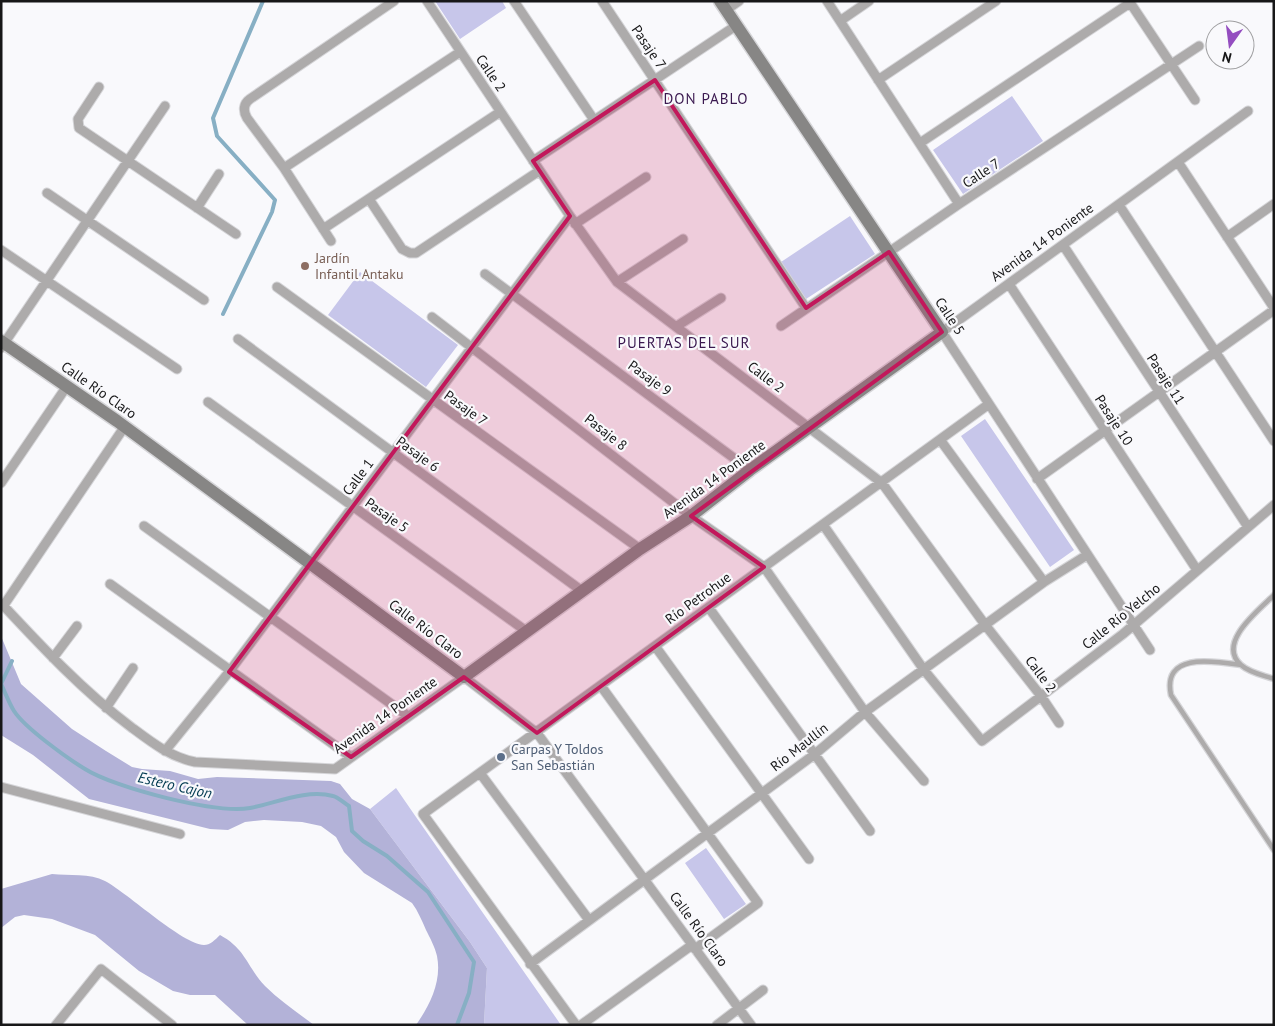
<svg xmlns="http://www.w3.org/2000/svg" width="1275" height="1026" font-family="'PT Sans',sans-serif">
<rect width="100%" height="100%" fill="#f9f9fc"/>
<path fill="#c7c6ea" d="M435 1H502L506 8 460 39Z
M1012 96 1043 141 963 194 933 150Z
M850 216 875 254 806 299 781 262Z
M360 272 458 345 426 387 328 315Z
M985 419 1074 550 1050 567 961 436Z
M396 788 416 817 561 1025H484L487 968 470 942 370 809Z
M706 848 746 904 724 919 685 863Z"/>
<path fill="#b3b2d8" d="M1 636 21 684 72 729 106 751 132 767 142 769 170 771 198 779 217 777 331 781 340 784 352 799 370 809 470 942 487 968 484 1025H416C430 1005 442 981 437 956 435 947 430 938 426 930 422 921 418 911 412 903L364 873 344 852 336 837 321 826 302 822 264 820 245 822 228 830 210 829 89 799 33 755 1 735Z
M52 874C69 876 90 873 105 881 129 894 182 944 204 945 210 945 215 940 220 935 246 949 247 967 265 986 280 1001 298 1013 314 1025H248L215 995H190L173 991 139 971 95 935 52 919 24 915 15 917 1 928V889Z"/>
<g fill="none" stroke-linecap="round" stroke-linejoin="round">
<path stroke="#87afc4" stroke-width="4" d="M223 314 272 212 275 200 217 136 213 118 263 1
M1 684C5 692 9 703 14 711 25 728 67 758 85 769 115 788 216 814 250 808 276 803 306 789 333 796 338 797 344 803 349 806L352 831 363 841 387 856 428 892 474 962 469 993 457 1025
M1 684 12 661"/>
<g stroke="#d5d5d8" stroke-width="7">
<path id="lane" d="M1274 595C1259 610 1216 643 1241 665 1250 673 1263 675 1274 679
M1241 665C1213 661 1162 652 1171 695L1274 850"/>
</g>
<g stroke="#d5d5d8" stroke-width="11">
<path id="street" d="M427 1 570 216 617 282 882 483 986 626 1041 696 1059 723
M514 1 594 120
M602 1 806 308
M827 1 959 204
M1129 1 1195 100
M726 10 739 1
M840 21 869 1
M878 80 996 1
M99 87 78 119 79 128 236 234
M920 143 1130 3
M533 161 737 25
M1178 162 1274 308
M284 168 460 52
M47 193 204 300
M369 199 402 249 410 253H416L539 171
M1119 205 1274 441
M197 208 219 174
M575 224 646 177
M323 229 500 112
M1227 237 1274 204
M331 241 284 168 247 118C243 111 243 104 250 99L394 1
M1063 245 1248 527
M1 250 177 369
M485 274 750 470
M617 282 683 239
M1009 284 1197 570
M277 287 640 549
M432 317 691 516 764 567 865 712 924 781
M677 326 721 298
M781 326 959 204 1199 46
M238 339 582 591
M1 348 165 106
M208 402 526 631
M941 441 1044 582
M1037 479 1274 310
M1 483 67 386
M144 526 408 716
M824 526 924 670 982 741 1123 634 1274 505
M110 584 351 757
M1 603C42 647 83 691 131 727 151 742 170 757 195 762L335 769 464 677 537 733 751 1025
M4 605 125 426
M709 608 870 831
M655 646 809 859
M1150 650 942 332 1248 111
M53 658 77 626
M601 686 758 903 695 949
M106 708 133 668
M165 751 229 672 570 216
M480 773 589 920
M1 787 180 834
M530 964 815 754 865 712 1044 582 1087 555
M56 1025 101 969 172 1025
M576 1025 423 814 989 404
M581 1025 692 945
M717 1025 763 990"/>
</g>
<g stroke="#d5d5d8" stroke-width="15">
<path id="secondary" d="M1 341 117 421 464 677 640 549 691 516 750 470 942 332 720 1"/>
</g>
<use href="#lane" stroke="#adabab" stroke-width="4.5"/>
<use href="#street" stroke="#adabab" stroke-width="9"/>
<use href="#secondary" stroke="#878685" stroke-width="12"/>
</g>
<path fill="#c2185b" fill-opacity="0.2" stroke="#c2185b" stroke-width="4" stroke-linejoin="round" d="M655 80 806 308 889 252 942 332 691 516 764 567 537 733 464 677 351 757 229 672 570 216 533 161Z"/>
<circle fill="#8d6e63" stroke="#f9f9fc" stroke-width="2" cx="305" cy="266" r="5"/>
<circle fill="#5c6f8a" stroke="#f9f9fc" stroke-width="2" cx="501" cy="757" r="5"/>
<g text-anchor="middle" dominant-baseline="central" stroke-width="4.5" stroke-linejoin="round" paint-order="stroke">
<g font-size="14" fill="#171718" stroke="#f9f9fc">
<text transform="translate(649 47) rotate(56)">Pasaje 7</text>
<text transform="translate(491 73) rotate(56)">Calle 2</text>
<text transform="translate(981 173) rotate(-33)">Calle 7</text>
<text transform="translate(1042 242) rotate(-36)">Avenida 14 Poniente</text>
<text transform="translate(950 316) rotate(57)">Calle 5</text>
<text transform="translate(766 377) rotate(37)">Calle 2</text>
<text transform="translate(650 378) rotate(36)">Pasaje 9</text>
<text transform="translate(1166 379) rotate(57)">Pasaje 11</text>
<text transform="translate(99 390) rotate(35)">Calle Río Claro</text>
<text transform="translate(466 408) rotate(36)">Pasaje 7</text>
<text transform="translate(1114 420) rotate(57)">Pasaje 10</text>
<text transform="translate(606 432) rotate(38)">Pasaje 8</text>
<text transform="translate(418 454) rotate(36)">Pasaje 6</text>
<text transform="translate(358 477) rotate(-53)">Calle 1</text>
<text transform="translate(714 479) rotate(-36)">Avenida 14 Poniente</text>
<text transform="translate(387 515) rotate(35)">Pasaje 5</text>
<text transform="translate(698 598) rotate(-36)">Río Petrohue</text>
<text transform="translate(1121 616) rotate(-39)">Calle Río Yelcho</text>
<text transform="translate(426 629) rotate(37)">Calle Río Claro</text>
<text transform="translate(1041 674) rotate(53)">Calle 2</text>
<text transform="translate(385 715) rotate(-35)">Avenida 14 Poniente</text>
<text transform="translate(799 747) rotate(-38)">Río Maullín</text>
<text transform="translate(699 929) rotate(54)">Calle Río Claro</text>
</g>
<g font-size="14" fill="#785e54" stroke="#f9f9fc" text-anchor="start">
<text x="315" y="258">Jardín<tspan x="315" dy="16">Infantil Antaku</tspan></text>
</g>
<g font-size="14" fill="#4e5e75" stroke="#f9f9fc" text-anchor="start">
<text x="511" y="749">Carpas Y Toldos<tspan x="511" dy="16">San Sebastián</tspan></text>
</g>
<g font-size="15" letter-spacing="1" fill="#3a184f" stroke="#f9f9fc">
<text x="706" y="98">DON PABLO</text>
<text x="684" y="342">PUERTAS DEL SUR</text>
</g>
<g font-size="15" font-style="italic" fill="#003a50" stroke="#f9f9fc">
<text transform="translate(175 785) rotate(13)">Estero Cajon</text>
</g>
</g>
<rect width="1275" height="1026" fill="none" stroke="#171718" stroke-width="5"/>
<g transform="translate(1230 45) rotate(194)"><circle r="24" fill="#f9f9fc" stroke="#9f9fa1"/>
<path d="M0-4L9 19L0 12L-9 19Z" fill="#944dc0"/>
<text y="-8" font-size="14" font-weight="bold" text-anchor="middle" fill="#171718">N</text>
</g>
</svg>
